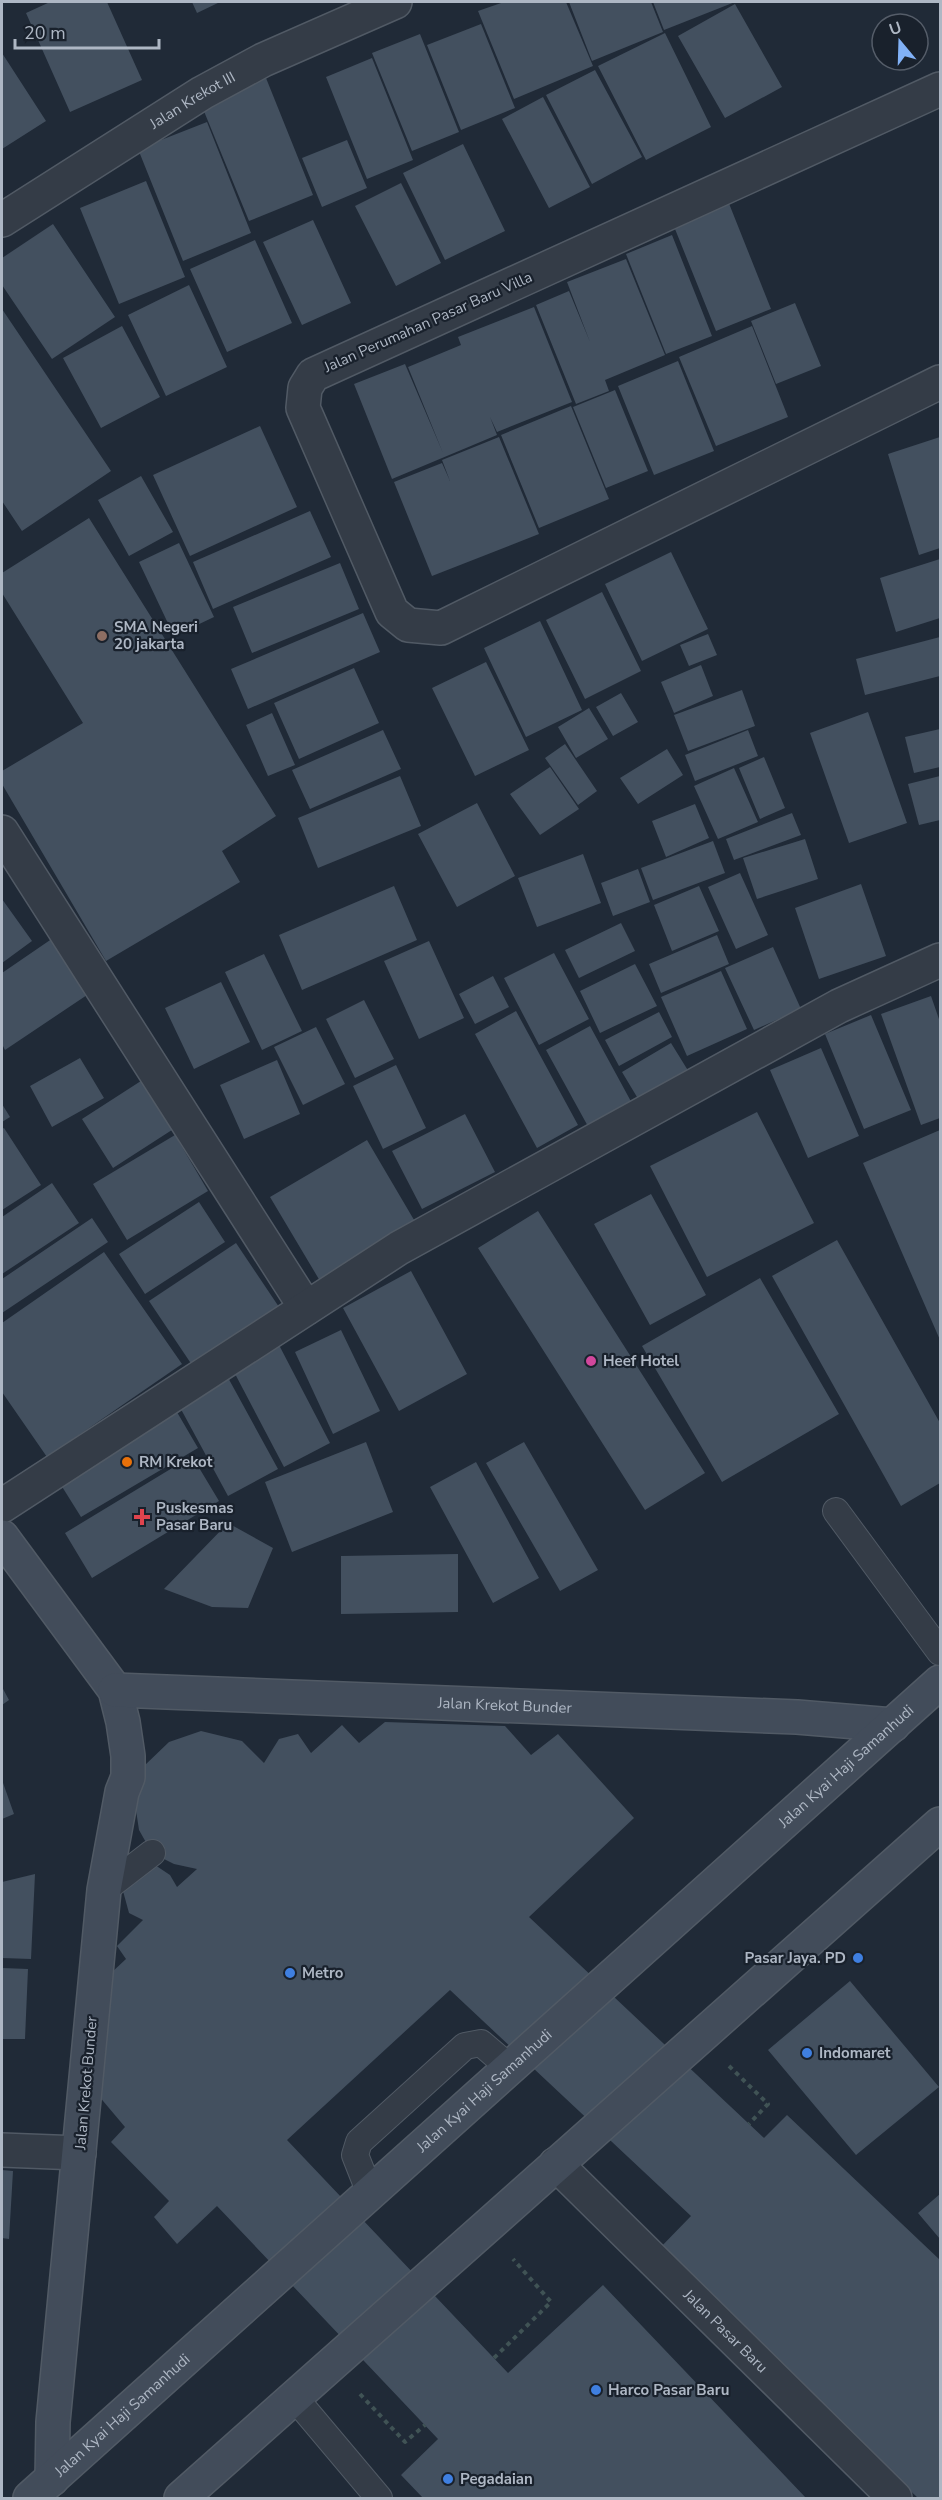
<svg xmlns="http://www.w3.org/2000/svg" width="942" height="2500" font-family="'Nunito Sans',sans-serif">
<rect width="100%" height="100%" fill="#202a37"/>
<path fill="#43505f" d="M50 2H107L142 80 70 112 26 13Z
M192 2H220L197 13Z
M504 2H566L593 66 514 99 478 11Z
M569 2H651L663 32 592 61Z
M653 2H735L664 30Z
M735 4 782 87 725 118 678 36Z
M481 24 515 108 461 130 427 45Z
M665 33 711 127 646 160 598 66Z
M420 34 459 132 412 151 372 53Z
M2 53 46 121 2 149Z
M372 58 413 160 367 179 326 77Z
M595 70 642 157 592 184 546 95Z
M266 78 313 195 249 221 201 104Z
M543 97 590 187 549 208 502 119Z
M207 122 251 233 183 261 138 149Z
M347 140 367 188 322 207 302 158Z
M463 144 505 231 445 260 403 173Z
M146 181 185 277 119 304 80 208Z
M401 183 441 263 396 286 355 206Z
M728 201 771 309 716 331 673 224Z
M313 220 351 303 302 325 263 242Z
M53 224 115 317 52 359 2 285V258Z
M672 235 712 336 666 354 626 254Z
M255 240 292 323 227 352 190 269Z
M626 259 665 355 605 380 609 391 576 404 536 305 569 291 590 342 567 282Z
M189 285 227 367 166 396 128 315Z
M795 303 821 366 776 384 751 321Z
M534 307 572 402 497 432 490 417 497 435 392 479 354 384 405 364 443 453 408 367 461 345 458 337Z
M2 309 111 471 22 531 2 501Z
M122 326 160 397 101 428 63 358Z
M752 326 788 417 716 446 679 357Z
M678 361 714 451 654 475 618 386Z
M615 390 648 471 606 488 573 407Z
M571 406 609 499 539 528 501 435Z
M260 426 297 507 190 556 153 475Z
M499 437 539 534 432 576 394 482 442 463 450 481 442 460Z
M940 437V548L919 555 888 454Z
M141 476 173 532 129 556 98 500Z
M310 511 331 557 213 609 193 562Z
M89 518 276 816 222 851 240 882 106 961 2 784V771L83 723 2 593V573Z
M179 543 214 617 174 636 139 562Z
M671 552 708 629 642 661 605 584Z
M940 559V618L896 632 880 578Z
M340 563 359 609 252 653 233 607Z
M602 592 641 671 585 699 546 620Z
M363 613 380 652 248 709 231 669Z
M540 621 582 710 526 737 484 648Z
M708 634 717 655 689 666 680 645Z
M940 637V676L865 695 856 659Z
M486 662 529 750 475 776 432 688Z
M701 665 713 696 674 713 661 682Z
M354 668 379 723 299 759 274 703Z
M742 690 755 726 688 751 674 715Z
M621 693 638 722 613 736 596 707Z
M589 708 608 739 576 758 558 727Z
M868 712 907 823 849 843 810 733Z
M272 713 295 765 268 776 246 725Z
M940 729V767L914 773 905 737Z
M383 730 401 769 310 809 292 770Z
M748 730 758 756 695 781 685 755Z
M565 744 597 791 578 805 545 758Z
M667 749 683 775 638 804 620 778Z
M764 757 785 808 760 819 739 768Z
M550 767 579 809 540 835 510 794Z
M734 768 758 822 718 839 694 786Z
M400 776 421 826 318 868 298 818Z
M940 776V820L919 825 908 784Z
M477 803 515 876 457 907 418 834Z
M695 804 709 838 666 857 652 821Z
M792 813 801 835 734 860 726 839Z
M805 839 818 879 757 899 743 858Z
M713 841 725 873 653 900 641 868Z
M583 854 601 903 537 927 518 878Z
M638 869 650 902 613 916 601 883Z
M740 873 768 935 736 949 708 887Z
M861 884 886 956 819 979 795 908Z
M394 886 417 940 302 990 279 935Z
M699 886 719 931 672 951 654 905Z
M2 899 32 941 2 963Z
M621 923 635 951 579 978 565 950Z
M717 935 729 964 661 993 649 964Z
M56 936 93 991 5 1050 2 1044V973Z
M429 941 464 1018 419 1039 384 961Z
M773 947 801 1009 754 1030 725 968Z
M554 953 589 1019 539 1045 504 978Z
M264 954 302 1031 262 1050 225 972Z
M635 964 657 1006 600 1033 580 991Z
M721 971 747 1029 687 1056 661 997Z
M493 976 509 1007 475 1024 459 994Z
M221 982 250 1042 194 1069 165 1008Z
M931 996 940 1022V1118L921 1125 881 1014Z
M364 1000 394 1059 355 1078 326 1019Z
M516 1011 578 1125 537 1148 475 1034Z
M659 1012 672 1037 619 1066 605 1040Z
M871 1015 911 1110 864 1129 825 1034Z
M590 1026 634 1107 590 1130 546 1050Z
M316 1027 345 1084 303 1105 274 1047Z
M671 1043 692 1077 643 1107 622 1072Z
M821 1048 859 1136 808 1158 770 1070Z
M80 1058 104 1098 52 1127 30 1086Z
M277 1060 300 1114 244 1139 220 1085Z
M396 1065 426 1128 383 1149 353 1086Z
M144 1079 175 1128 113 1168 82 1119Z
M2 1104 10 1117 2 1122Z
M757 1112 814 1223 707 1277 650 1166Z
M465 1114 495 1172 422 1209 392 1151Z
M4 1128 41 1185 2 1210V1129Z
M940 1130V1340L863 1163Z
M175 1135 208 1191 127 1240 93 1184Z
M367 1140 417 1225 320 1281 270 1197Z
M52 1183 79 1223 2 1274V1217Z
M651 1194 706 1295 650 1325 594 1224Z
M199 1202 225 1242 145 1294 119 1254Z
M538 1211 705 1473 645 1510 478 1248Z
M92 1218 108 1242 2 1313V1279Z
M837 1240 940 1423V1483L901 1506 772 1276Z
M236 1243 279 1307 192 1365 149 1301Z
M104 1252 182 1364 47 1457 2 1392V1323Z
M411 1271 467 1374 399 1411 343 1308Z
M760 1278 839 1414 722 1482 642 1346Z
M341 1330 380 1411 333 1434 295 1352Z
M279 1345 330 1443 284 1467 233 1370Z
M226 1374 278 1469 228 1496 176 1400Z
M174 1407 198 1448 81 1517 56 1477Z
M366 1442 393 1512 292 1552 265 1482Z
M524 1442 598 1570 560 1591 486 1463Z
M192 1456 219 1501 92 1578 65 1533Z
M476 1462 539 1578 493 1603 430 1487Z
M228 1523 273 1548 248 1608 212 1607 164 1589Z
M458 1554V1612L341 1614V1556Z
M2 1687 9 1700 2 1705Z
M385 1722 505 1726 531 1755 558 1734 634 1818 529 1917 764 2138 787 2115 940 2260V2498H918L656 2252 691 2216 450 1990 287 2140 508 2373 603 2285 806 2498H423L401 2475 438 2439 217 2206 177 2244 154 2217 169 2201 111 2142 125 2127 98 2095 96 1987 126 1959 117 1946 143 1920 129 1913 123 1891 155 1865 170 1875 177 1887 197 1869 174 1864 152 1853 139 1830 134 1797 144 1766 169 1742 201 1731 242 1741 264 1763 279 1739 298 1734 311 1753 342 1725 359 1743Z
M2 1780 14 1814 2 1819Z
M35 1874 31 1959 2 1958V1882Z
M2 1968 28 1969 25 2039H2Z
M850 1981 939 2087 856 2155 768 2050Z
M2 2170 13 2171 9 2239 2 2238Z
M940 2194V2239L918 2213Z"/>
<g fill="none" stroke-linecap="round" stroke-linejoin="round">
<g stroke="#515a65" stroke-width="28">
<path id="lane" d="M836 1511 940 1652
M104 1890 152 1853
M370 2193 355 2155 359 2142 465 2046 481 2043 510 2068
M294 2397 379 2498"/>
</g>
<g stroke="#515a65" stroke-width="36">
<g id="street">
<path d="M940 89 313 375 305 388 303 408 392 612 408 625 441 628 940 382"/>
<path id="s1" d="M2 220 202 93 263 60 395 2"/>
<path d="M2 832 306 1308"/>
<path d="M2 1506 399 1248 839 1006 940 960"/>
<path d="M2 2150 79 2153"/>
<path id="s2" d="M556 2164 895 2498"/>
</g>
</g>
<g stroke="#515a65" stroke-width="36">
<g id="secondary">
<path d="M2 1537 115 1690 123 1722 128 1756V1777L122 1792 104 1890 53 2422 52 2479"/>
<path id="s3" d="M115 1690 797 1717 893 1725"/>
<path id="s4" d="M30 2498 940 1682"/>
<path d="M181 2498 940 1824"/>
</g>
</g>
<path stroke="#405355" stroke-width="4" stroke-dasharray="4.5 4.5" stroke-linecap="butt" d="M729 2066 768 2104 749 2124
M494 2358 551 2302 513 2259
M360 2394 405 2442 425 2425"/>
<use href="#lane" stroke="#343c47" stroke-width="26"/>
<use href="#street" stroke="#343c47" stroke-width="33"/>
<use href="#secondary" stroke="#424c5a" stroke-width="33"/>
</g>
<circle fill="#8d6e63" stroke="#19212c" stroke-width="2" cx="102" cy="636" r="6"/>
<circle fill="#d1479c" stroke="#19212c" stroke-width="2" cx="591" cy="1361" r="6"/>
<circle fill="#e8710a" stroke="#19212c" stroke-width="2" cx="127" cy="1462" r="6"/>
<path fill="#e0444e" stroke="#19212c" stroke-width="2" d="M139 1508h6v6h6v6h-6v6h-6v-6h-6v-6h6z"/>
<g fill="#3f7fe0" stroke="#19212c" stroke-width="2">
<circle cx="858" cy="1958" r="6"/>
<circle cx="290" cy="1973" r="6"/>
<circle cx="807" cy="2053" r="6"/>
<circle cx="596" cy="2390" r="6"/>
<circle cx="448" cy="2479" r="6"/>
</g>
<g text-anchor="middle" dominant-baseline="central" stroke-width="4.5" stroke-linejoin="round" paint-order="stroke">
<g font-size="15" fill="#aeb7c4" stroke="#19212c">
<text stroke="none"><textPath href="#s1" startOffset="225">Jalan Krekot III</textPath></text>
<text transform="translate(428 322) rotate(-24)">Jalan Perumahan Pasar Baru Villa</text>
<text stroke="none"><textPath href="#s3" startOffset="390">Jalan Krekot Bunder</textPath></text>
<text stroke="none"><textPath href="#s4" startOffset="1096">Jalan Kyai Haji Samanhudi</textPath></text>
<text transform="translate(86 2083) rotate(-85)">Jalan Krekot Bunder</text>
<text stroke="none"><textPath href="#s4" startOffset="610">Jalan Kyai Haji Samanhudi</textPath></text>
<text stroke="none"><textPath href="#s2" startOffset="238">Jalan Pasar Baru</textPath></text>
<text stroke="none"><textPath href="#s4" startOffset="124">Jalan Kyai Haji Samanhudi</textPath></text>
</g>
<g font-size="15" font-weight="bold" fill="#aeb7c4" stroke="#19212c" text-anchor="start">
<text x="114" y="627">SMA Negeri<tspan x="114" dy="17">20 jakarta</tspan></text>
<text x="603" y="1361">Heef Hotel</text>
<text x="139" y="1462">RM Krekot</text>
<text x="156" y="1508">Puskesmas<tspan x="156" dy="17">Pasar Baru</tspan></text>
<text x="846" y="1958" text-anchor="end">Pasar Jaya. PD</text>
<text x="302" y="1973">Metro</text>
<text x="819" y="2053">Indomaret</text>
<text x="608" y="2390">Harco Pasar Baru</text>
<text x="460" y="2479">Pegadaian</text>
</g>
</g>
<rect width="942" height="2500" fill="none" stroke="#aeb7c4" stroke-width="6"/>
<g transform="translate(900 42) rotate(341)"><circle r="28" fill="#19212c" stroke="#555d69" stroke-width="1.5"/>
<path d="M0-4.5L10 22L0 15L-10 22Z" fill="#81b1f6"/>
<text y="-9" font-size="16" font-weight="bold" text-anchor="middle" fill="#aeb7c4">U</text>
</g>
<path d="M15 39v9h144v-9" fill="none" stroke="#aeb7c4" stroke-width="3"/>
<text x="24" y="39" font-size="18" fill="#aeb7c4" stroke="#19212c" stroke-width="4.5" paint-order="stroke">20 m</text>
</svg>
